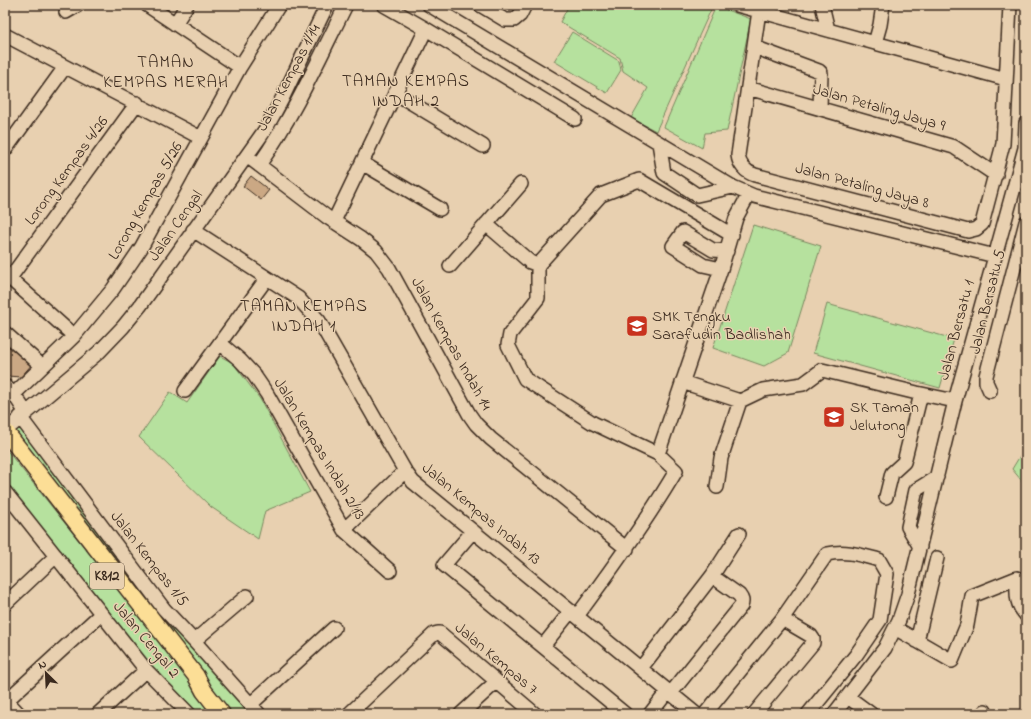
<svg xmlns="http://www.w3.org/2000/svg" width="1031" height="719" font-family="'Indie Flower',sans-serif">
<rect width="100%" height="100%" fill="#e8d0b0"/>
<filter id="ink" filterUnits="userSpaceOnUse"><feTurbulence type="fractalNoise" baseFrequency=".025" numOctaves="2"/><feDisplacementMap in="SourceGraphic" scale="8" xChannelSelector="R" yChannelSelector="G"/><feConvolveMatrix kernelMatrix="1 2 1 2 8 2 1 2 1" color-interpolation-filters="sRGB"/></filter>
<g filter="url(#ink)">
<path fill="#b6e19e" stroke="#78865e" d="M569 5H713L656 131 631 118 648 88 623 71 620 58 560 22Z
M716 6 751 19 727 131 705 133 702 148 664 127Z
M572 32 619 61 621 70 607 93 554 61Z
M753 225 821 246 788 353 764 366 713 348Z
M827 304 954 339 940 388 813 353Z
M220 356 233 363 260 399 310 492 265 511 258 539 211 507 139 437 170 392 187 403Z
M20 417 164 609 259 714H189L5 492V448L190 680 5 431Z
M1026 446V486L1012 469Z"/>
<path fill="#cba884" stroke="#3b2a1e" d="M251 176 269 190 261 200 243 186Z
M5 339 33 363 21 377 7 376 5 374Z"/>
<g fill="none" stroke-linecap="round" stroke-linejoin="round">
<g stroke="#3b2a1e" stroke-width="16">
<path id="minor" d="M147 5 240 67
M384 5 426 29 575 119
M429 5 733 187 754 196 995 256
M480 5 505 20H514L520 15 525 5
M737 5 1006 79
M822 5 828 30
M759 11 738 155C739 164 745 172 755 175L968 231 976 229 982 224 1003 144 1010 5
M66 12 78 5
M175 24 187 5
M5 35 201 138
M875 43 880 25 883 5
M754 47 819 71 821 73 820 109
M748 88 954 147 996 175
M395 93 483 146
M659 143 664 173 697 195 733 187
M5 150 65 67
M247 156 327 217 361 239 376 251 389 268 469 414 476 424 491 439 627 549
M362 163 440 209
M259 165C294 115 319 59 346 5
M334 221 426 29
M486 224 530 262 538 265
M193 230 298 298 319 321 405 471 413 482 696 714
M450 266 521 184
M721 269 703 265 673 246 683 232 713 250 727 251
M5 274 74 336
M10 278 137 103
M5 333 42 366
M220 343 240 360 254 375 267 394 344 530 390 571
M682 382 740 401 763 390 803 384 822 370 917 393 955 401
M5 386 14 394 26 413
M185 391 267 278
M990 391 986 382V376L1026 222
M14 394 74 336 113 289 141 248 240 67 279 5
M20 417 164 609 194 641 259 714
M5 431 99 352 123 327 140 306 265 130 282 99 327 5
M658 454 721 269 736 218 749 194
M717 487 721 458 740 401
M5 492 146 670 189 714
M886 497 892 473 904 462 921 394
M344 530 405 471
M473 531 444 565 625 714
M920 547 908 527 916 490 937 477
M5 604 56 556
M577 616C612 569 646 522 676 471L658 454 593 423 525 379 508 345 510 334 538 298V265L601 195 639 180 732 235
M895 628 952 661 967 625 972 596 1017 578C1017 594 1015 603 1026 615
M194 641 247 596
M917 641 937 558
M543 646 571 611
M641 668 712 576 739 534
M671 693 741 606C743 601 742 599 739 595L712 576
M848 697 871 714
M5 699 19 714
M5 702 101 614
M251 704 334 628
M985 711 986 714
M98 714 146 670
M349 714 434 634 438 633H440L535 714
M461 714 496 682
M650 714 668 691
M705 714 782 619 827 554C847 550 860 555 879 560L887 574 880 620 856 655 808 714
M754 714 813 643V639L811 636 782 619
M834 714 885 648 899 620 908 594 955 401 1025 148 1026 123"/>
</g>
<g stroke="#3b2a1e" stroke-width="19">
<path id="major" d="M5 431 196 676 204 691 222 714"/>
</g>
<use href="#minor" stroke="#e8d0b0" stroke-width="13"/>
<use href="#major" stroke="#fcde96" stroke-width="16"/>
</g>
</g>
<defs>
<g id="school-square" transform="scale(1.15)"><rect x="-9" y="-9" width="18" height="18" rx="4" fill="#c8321e" stroke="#e8d0b0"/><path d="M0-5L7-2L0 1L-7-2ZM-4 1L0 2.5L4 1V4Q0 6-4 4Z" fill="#fff"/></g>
</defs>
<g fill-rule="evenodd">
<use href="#school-square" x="637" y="326"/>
<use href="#school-square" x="834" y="417"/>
</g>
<g text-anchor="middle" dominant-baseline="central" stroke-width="3" stroke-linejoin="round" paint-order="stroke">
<rect fill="#e8d0b0" stroke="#6f5c4a" stroke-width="1" x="90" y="563" width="34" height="26" rx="3"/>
<g font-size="15" font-weight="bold" fill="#3b2a1e">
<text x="107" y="576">K812</text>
</g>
<g font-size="16" fill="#3b2a1e" stroke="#e8d0b0">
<text transform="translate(289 78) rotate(-62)">Jalan Kempas 1/14</text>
<text transform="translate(879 108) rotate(16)">Jalan Petaling Jaya 9</text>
<text transform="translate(67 171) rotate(-54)">Lorong Kempas 4/26</text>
<text transform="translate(862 186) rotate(15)">Jalan Petaling Jaya 8</text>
<text transform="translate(146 201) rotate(-60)">Lorong Kempas 5/26</text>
<text transform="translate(176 226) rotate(-55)">Jalan Cengal</text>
<text transform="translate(988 302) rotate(-76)">Jalan Bersatu 5</text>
<text transform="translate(957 330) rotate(-75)">Jalan Bersatu 1</text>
<text transform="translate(451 344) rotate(61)">Jalan Kempas Indah 14</text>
<text transform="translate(319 449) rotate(59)">Jalan Kempas Indah 2/13</text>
<text transform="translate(481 514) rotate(40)">Jalan Kempas Indah 13</text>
<text transform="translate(149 559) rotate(52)">Jalan Kempas 1/5</text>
<text transform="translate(146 640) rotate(50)">Jalan Cengal 2</text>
<text transform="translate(496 659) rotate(40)">Jalan Kempas 7</text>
</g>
<g font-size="16" fill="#3b2a1e" stroke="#e8d0b0" text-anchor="start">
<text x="652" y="317">SMK Tengku<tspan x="652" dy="18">Sarafudin Badlishah</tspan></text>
<text x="850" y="408">SK Taman<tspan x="850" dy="18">Jelutong</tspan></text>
</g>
<g font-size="17" letter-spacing="1" fill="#3b2a1e" stroke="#e8d0b0">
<text x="166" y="62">TAMAN<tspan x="166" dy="20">KEMPAS MERAH</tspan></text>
<text x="406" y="81">TAMAN KEMPAS<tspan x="406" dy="20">INDAH 2</tspan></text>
<text x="304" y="306">TAMAN KEMPAS<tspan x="304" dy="20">INDAH 1</tspan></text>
</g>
</g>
<rect width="1031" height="719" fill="none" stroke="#e8d0b0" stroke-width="20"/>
<rect x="10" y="10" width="1011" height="699" fill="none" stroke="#3b2a1e" stroke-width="1.5" filter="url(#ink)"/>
<g transform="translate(46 673) rotate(336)" stroke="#e8d0b0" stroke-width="3" paint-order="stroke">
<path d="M0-3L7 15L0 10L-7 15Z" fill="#3b2a1e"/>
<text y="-6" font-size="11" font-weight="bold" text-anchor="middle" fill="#3b2a1e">N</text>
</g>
</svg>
